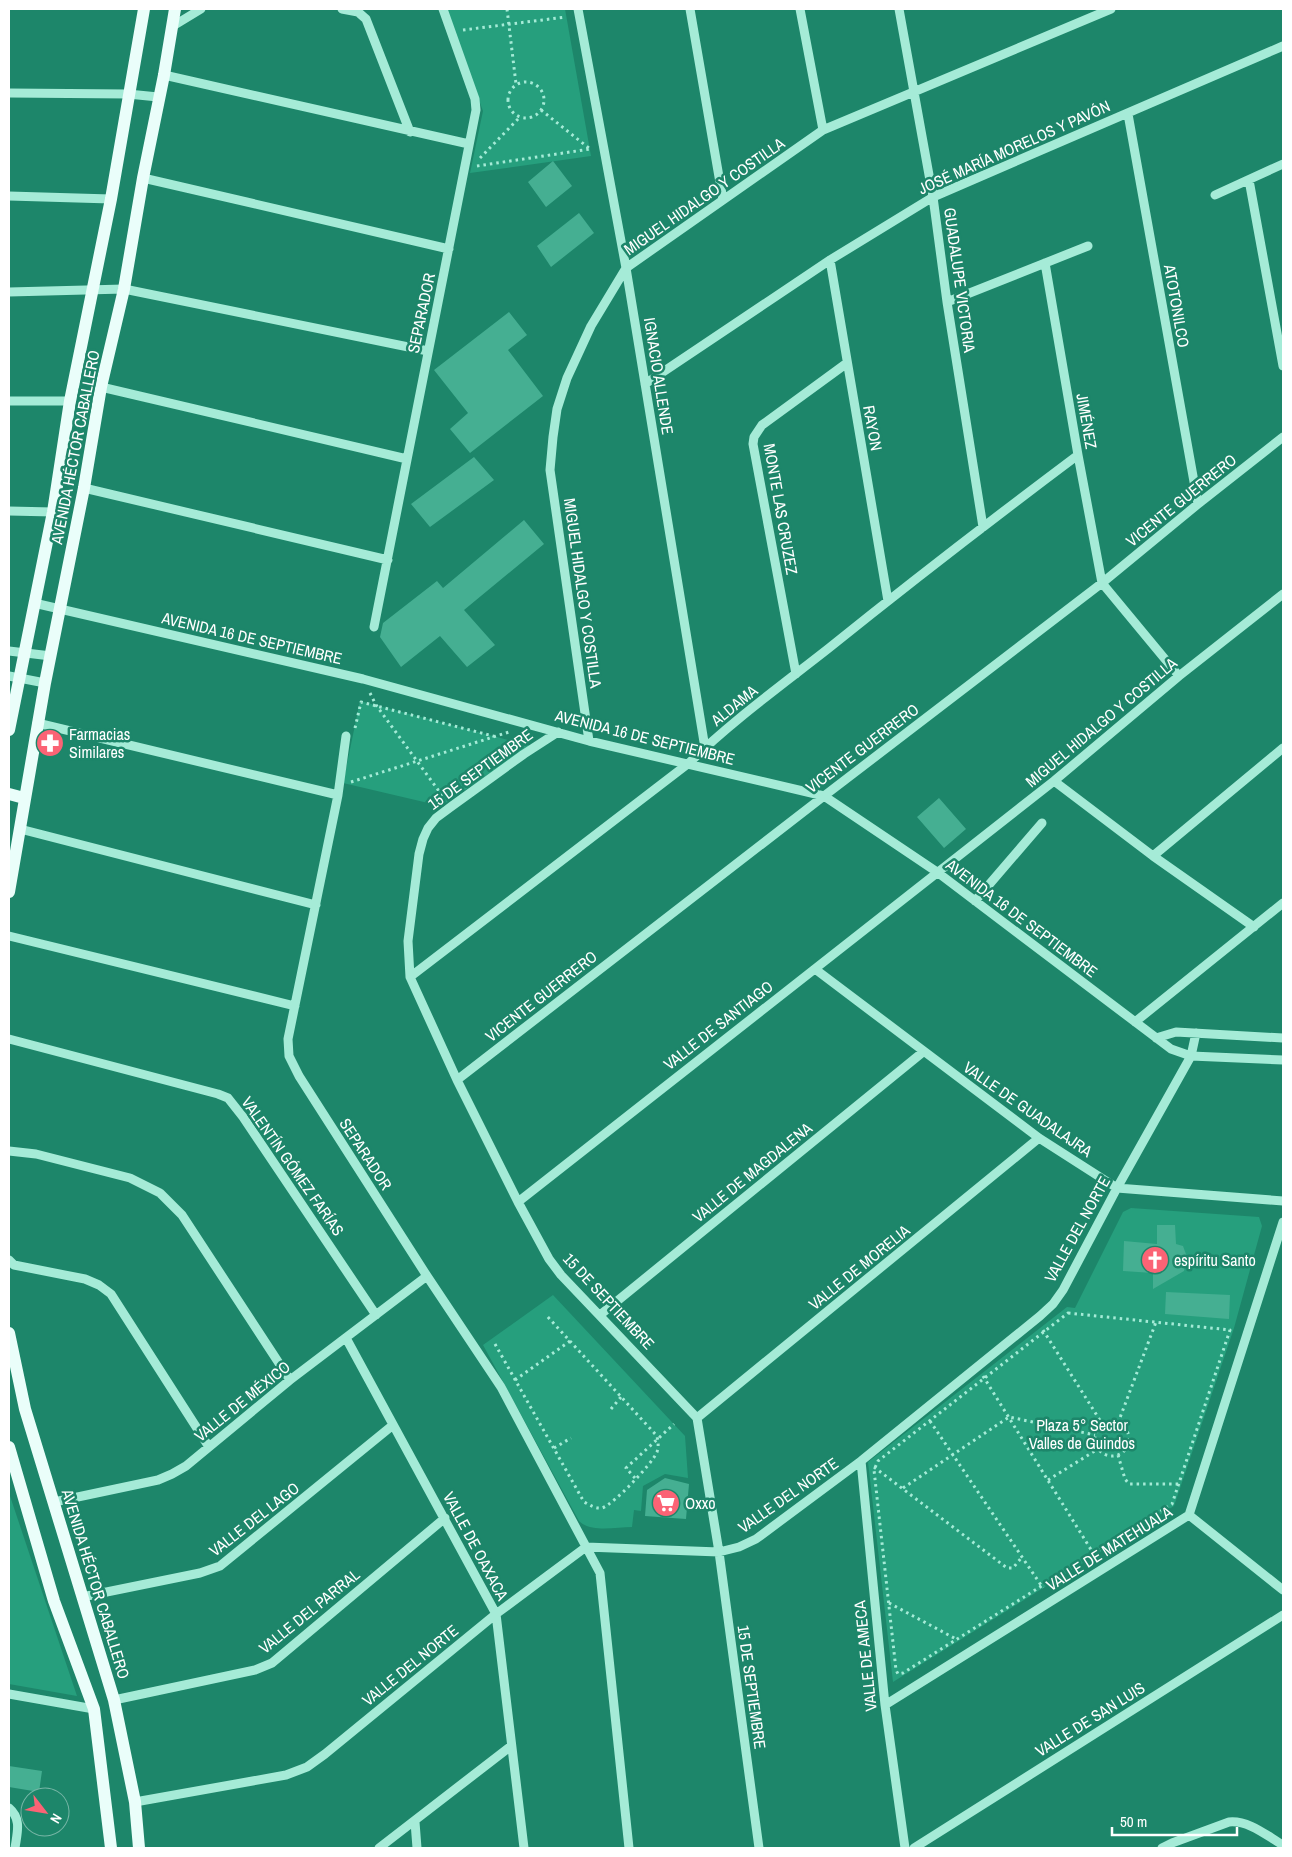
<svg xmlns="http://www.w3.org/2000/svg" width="1292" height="1857" font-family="'Archivo Narrow',sans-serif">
<rect width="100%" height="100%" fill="#1d866a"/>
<path fill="#269f7d" d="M445 9H565L591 156 470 173 483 111Z
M360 701 531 746 441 806 343 783Z
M1131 1208 1259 1217 1262 1226 1234 1328 1174 1506 893 1682 868 1462 1067 1307 1075 1308 1123 1212Z
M553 1295 685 1436 688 1478 665 1474 643 1486 641 1511 634 1510 632 1527C616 1527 591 1533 579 1521L483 1345Z
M9 1493 77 1696 9 1684Z"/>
<path fill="#45af92" d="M553 161 572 186 546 207 528 182Z
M579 213 594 233 551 267 537 246Z
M509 312 527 335 508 350 543 396 470 453 450 429 468 413 434 370Z
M474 457 494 480 430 527 411 504Z
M524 520 544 544 464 610 495 645 467 667 440 636 401 667 380 637 383 623 437 581 443 588Z
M939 798 966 829 944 848 917 817Z
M1157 1225H1175L1176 1244 1183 1246 1187 1257 1184 1271 1153 1289V1273L1123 1271 1124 1241 1157 1244Z
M1166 1292 1230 1295 1229 1319 1165 1314Z
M665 1478 689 1484 686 1519 645 1516 647 1490Z
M9 1766 42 1771 39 1792 9 1787Z"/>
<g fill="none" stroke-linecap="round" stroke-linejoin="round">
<path stroke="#a5ebd7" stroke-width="3" stroke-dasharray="2.5 4" stroke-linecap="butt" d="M507 9 516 84
M463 30 566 17
M508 100a18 18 0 1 1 36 0a18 18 0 1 1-36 0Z
M541 110 590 149
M480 158 520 117
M477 166 590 149V147
M370 693 376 705 444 798
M355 728 361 702 497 737
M351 782 509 732
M1068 1313 1230 1330 1172 1504 903 1673 898 1674 896 1670 874 1470 878 1461Z
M1043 1330 1103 1425
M495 1344 584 1502C590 1505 595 1509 602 1508 613 1505 653 1463 657 1452 659 1446 658 1442 657 1436L546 1315
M983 1376 1095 1556
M515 1380 570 1341
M611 1409 621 1397
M930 1421 1043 1588
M1095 1439a17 17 0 1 1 34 0a17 17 0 1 1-34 0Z
M1118 1423 1156 1322
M554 1448 571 1438
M1118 1455 1125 1479 1129 1484H1182
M874 1467 1007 1568H1013L1022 1557
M635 1478 626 1468 674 1424
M1048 1480 1098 1449
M903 1488 1009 1417 1095 1435
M889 1603 956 1639"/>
<path stroke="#a5ebd7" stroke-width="9" d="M342 9 358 12 366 19 410 132
M578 9 626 268 705 748
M690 9 723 200
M800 9 823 130
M899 9 933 197 947 302 983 527
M173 26 201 9
M164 75 469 144
M9 93 128 94 158 97
M1128 114 1198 504
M143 178 449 249
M1249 180 1283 366
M1215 195 1283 164
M9 196 111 199
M830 260 888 601
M1045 263 1078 455 1102 583 1179 676
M9 292 124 289 428 351
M947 302 1088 246
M645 384 830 260 933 197 1283 46
M101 387 407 459
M9 401H70
M84 488 388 560
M9 511 53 512
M34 603 363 679 589 741 824 796 937 872 1171 1049 1191 1056 1283 1060
M374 627 476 110 475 99 443 9
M9 651 51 656
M796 674 753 444 754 437 762 425 847 363
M9 676 45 683
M37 723 338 795
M558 732 524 754 452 806 436 818 428 828 423 839 419 854 408 941 410 977 457 1080 518 1202 549 1259 561 1275 697 1418 719 1552 759 1848
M346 736 338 795 288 1039 289 1056 299 1076 427 1276 501 1387 600 1573 629 1848
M589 741 550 470 553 437 557 409 567 378 591 326 626 268 823 130 1111 9
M1054 781 1153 856 1254 927
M20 829 316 905
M1153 856 1283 748
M975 901 1042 823
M9 936 295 1006
M815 969 1039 1138 1117 1188 1283 1201
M410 977 689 763C732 721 782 685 829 648 911 582 994 518 1078 455
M1135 1022 1283 903
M1156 1038 1176 1032 1283 1038
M9 1039 218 1094 228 1098 243 1117 376 1315
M457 1080 824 796 1102 583 1198 504 1283 437
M9 1151 36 1154 130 1178 160 1193 182 1215 290 1380
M518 1202 1054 781 1179 676 1283 594
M9 1260 14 1265 85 1279 99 1285 111 1294 209 1447
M600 1315 923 1052
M346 1338 496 1614 524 1848
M697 1418 1039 1138
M861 1461 885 1705 905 1848
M54 1502 158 1480 172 1474 186 1466 290 1380 427 1276
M1189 1515 1283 1590
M82 1597 200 1573 220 1566 393 1425
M9 1694 94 1709
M114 1700 255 1670 272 1663 445 1518
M885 1705 1189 1515 1283 1222
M135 1802 286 1775 307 1767 325 1754 496 1614 586 1547 719 1552 739 1547 756 1539 861 1461 1040 1316 1053 1304 1063 1290 1117 1188 1191 1056 1196 1033
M9 1808C22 1819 17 1833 15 1848
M415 1822 417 1848
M379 1848 511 1746
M914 1848 1283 1615
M1162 1848 1172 1843 1229 1822C1249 1820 1267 1836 1283 1845"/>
<path stroke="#eafefa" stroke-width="12" d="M9 730 53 512 70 401 111 199 144 9
M9 794 24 798
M9 892 45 683 84 488 101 387 124 289 143 178 164 75 175 9
M9 1333 25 1409 114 1700 135 1802 139 1848
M9 1447 54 1601 94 1709 111 1848"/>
</g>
<defs>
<g id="pharmacy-disc" transform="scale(1.4375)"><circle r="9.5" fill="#fb6375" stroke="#1d866a"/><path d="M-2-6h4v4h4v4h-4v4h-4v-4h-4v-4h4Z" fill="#fff"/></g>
<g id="church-disc" transform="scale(1.4375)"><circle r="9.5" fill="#fb6375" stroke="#1d866a"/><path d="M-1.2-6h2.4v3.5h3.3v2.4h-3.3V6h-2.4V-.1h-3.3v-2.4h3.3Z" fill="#fff"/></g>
<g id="supermarket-disc" transform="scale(1.4375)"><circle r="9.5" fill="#fb6375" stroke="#1d866a"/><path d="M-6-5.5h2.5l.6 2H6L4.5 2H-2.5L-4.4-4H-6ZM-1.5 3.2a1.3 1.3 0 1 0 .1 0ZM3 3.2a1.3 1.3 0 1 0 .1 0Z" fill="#fff"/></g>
</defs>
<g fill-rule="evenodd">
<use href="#pharmacy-disc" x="50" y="743"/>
<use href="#church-disc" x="1155" y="1260"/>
<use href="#supermarket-disc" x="666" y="1503"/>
</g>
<g text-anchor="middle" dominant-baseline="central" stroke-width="5" stroke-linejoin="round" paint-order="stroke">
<g font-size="16" fill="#fff" stroke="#1d866a">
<text transform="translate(1014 147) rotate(-24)">JOSÉ MARÍA MORELOS Y PAVÓN</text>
<text transform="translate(704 196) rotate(-35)">MIGUEL HIDALGO Y COSTILLA</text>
<text transform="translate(960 280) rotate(82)">GUADALUPE VICTORIA</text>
<text transform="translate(1177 306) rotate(80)">ATOTONILCO</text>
<text transform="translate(421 313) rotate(-78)">SEPARADOR</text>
<text transform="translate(659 376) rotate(81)">IGNACIO ALLENDE</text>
<text transform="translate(1087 421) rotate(80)">JIMÉNEZ</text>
<text transform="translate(873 428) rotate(80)">RAYON</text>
<text transform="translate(75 447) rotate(-79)">AVENIDA HÉCTOR CABALLERO</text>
<text transform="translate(1181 500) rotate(-39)">VICENTE GUERRERO</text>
<text transform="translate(781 509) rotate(80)">MONTE LAS CRUZEZ</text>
<text transform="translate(583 593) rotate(82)">MIGUEL HIDALGO Y COSTILLA</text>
<text transform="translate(252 638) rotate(13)">AVENIDA 16 DE SEPTIEMBRE</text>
<text transform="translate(734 705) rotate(-39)">ALDAMA</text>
<text transform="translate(1101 722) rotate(-40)">MIGUEL HIDALGO Y COSTILLA</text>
<text transform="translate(645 737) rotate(14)">AVENIDA 16 DE SEPTIEMBRE</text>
<text transform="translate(862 748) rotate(-37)">VICENTE GUERRERO</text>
<text transform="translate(480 769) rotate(-36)">15 DE SEPTIEMBRE</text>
<text transform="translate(1022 918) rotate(37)">AVENIDA 16 DE SEPTIEMBRE</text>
<text transform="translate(541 996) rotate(-38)">VICENTE GUERRERO</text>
<text transform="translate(718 1025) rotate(-38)">VALLE DE SANTIAGO</text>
<text transform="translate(1028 1109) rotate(35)">VALLE DE GUADALAJRA</text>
<text transform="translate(366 1154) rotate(57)">SEPARADOR</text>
<text transform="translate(293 1166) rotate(55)">VALENTÍN GÓMEZ FARÍAS</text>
<text transform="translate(752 1172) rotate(-39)">VALLE DE MAGDALENA</text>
<text transform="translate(1077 1229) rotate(-61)">VALLE DEL NORTE</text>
<text transform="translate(859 1267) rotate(-39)">VALLE DE MORELIA</text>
<text transform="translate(609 1301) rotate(47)">15 DE SEPTIEMBRE</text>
<text transform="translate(242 1401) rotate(-39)">VALLE DE MÉXICO</text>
<text transform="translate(788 1495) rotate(-35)">VALLE DEL NORTE</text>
<text transform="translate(254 1519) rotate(-38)">VALLE DEL LAGO</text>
<text transform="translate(476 1546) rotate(62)">VALLE DE OAXACA</text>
<text transform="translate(1109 1548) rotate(-32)">VALLE DE MATEHUALA</text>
<text transform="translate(96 1584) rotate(73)">AVENIDA HÉCTOR CABALLERO</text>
<text transform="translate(309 1611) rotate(-39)">VALLE DEL PARRAL</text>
<text transform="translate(865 1656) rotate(-96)">VALLE DE AMECA</text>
<text transform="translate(410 1665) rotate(-39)">VALLE DEL NORTE</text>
<text transform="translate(752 1687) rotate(82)">15 DE SEPTIEMBRE</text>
<text transform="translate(1090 1719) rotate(-32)">VALLE DE SAN LUIS</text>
</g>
<g font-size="16" fill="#fff" stroke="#1d866a" text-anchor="start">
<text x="69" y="734">Farmacias<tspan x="69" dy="18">Similares</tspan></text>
<text x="1174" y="1260">espíritu Santo</text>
<text x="685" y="1503">Oxxo</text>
</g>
<g font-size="16" fill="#fff" stroke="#1d866a">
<text x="1082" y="1425">Plaza 5° Sector<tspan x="1082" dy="18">Valles de Guindos</tspan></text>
</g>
</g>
<rect width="1292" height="1857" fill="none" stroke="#ffffff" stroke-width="20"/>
<g transform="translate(45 1812) rotate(121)"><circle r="24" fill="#1d866a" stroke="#77b6a6"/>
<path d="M0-4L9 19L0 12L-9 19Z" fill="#fb6375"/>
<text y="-8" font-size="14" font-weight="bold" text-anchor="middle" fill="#ffffff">N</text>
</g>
<path d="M1112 1827v8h125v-8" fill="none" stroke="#ffffff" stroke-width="2.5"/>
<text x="1120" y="1827" font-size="15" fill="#ffffff" stroke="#1d866a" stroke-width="4" paint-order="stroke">50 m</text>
</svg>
